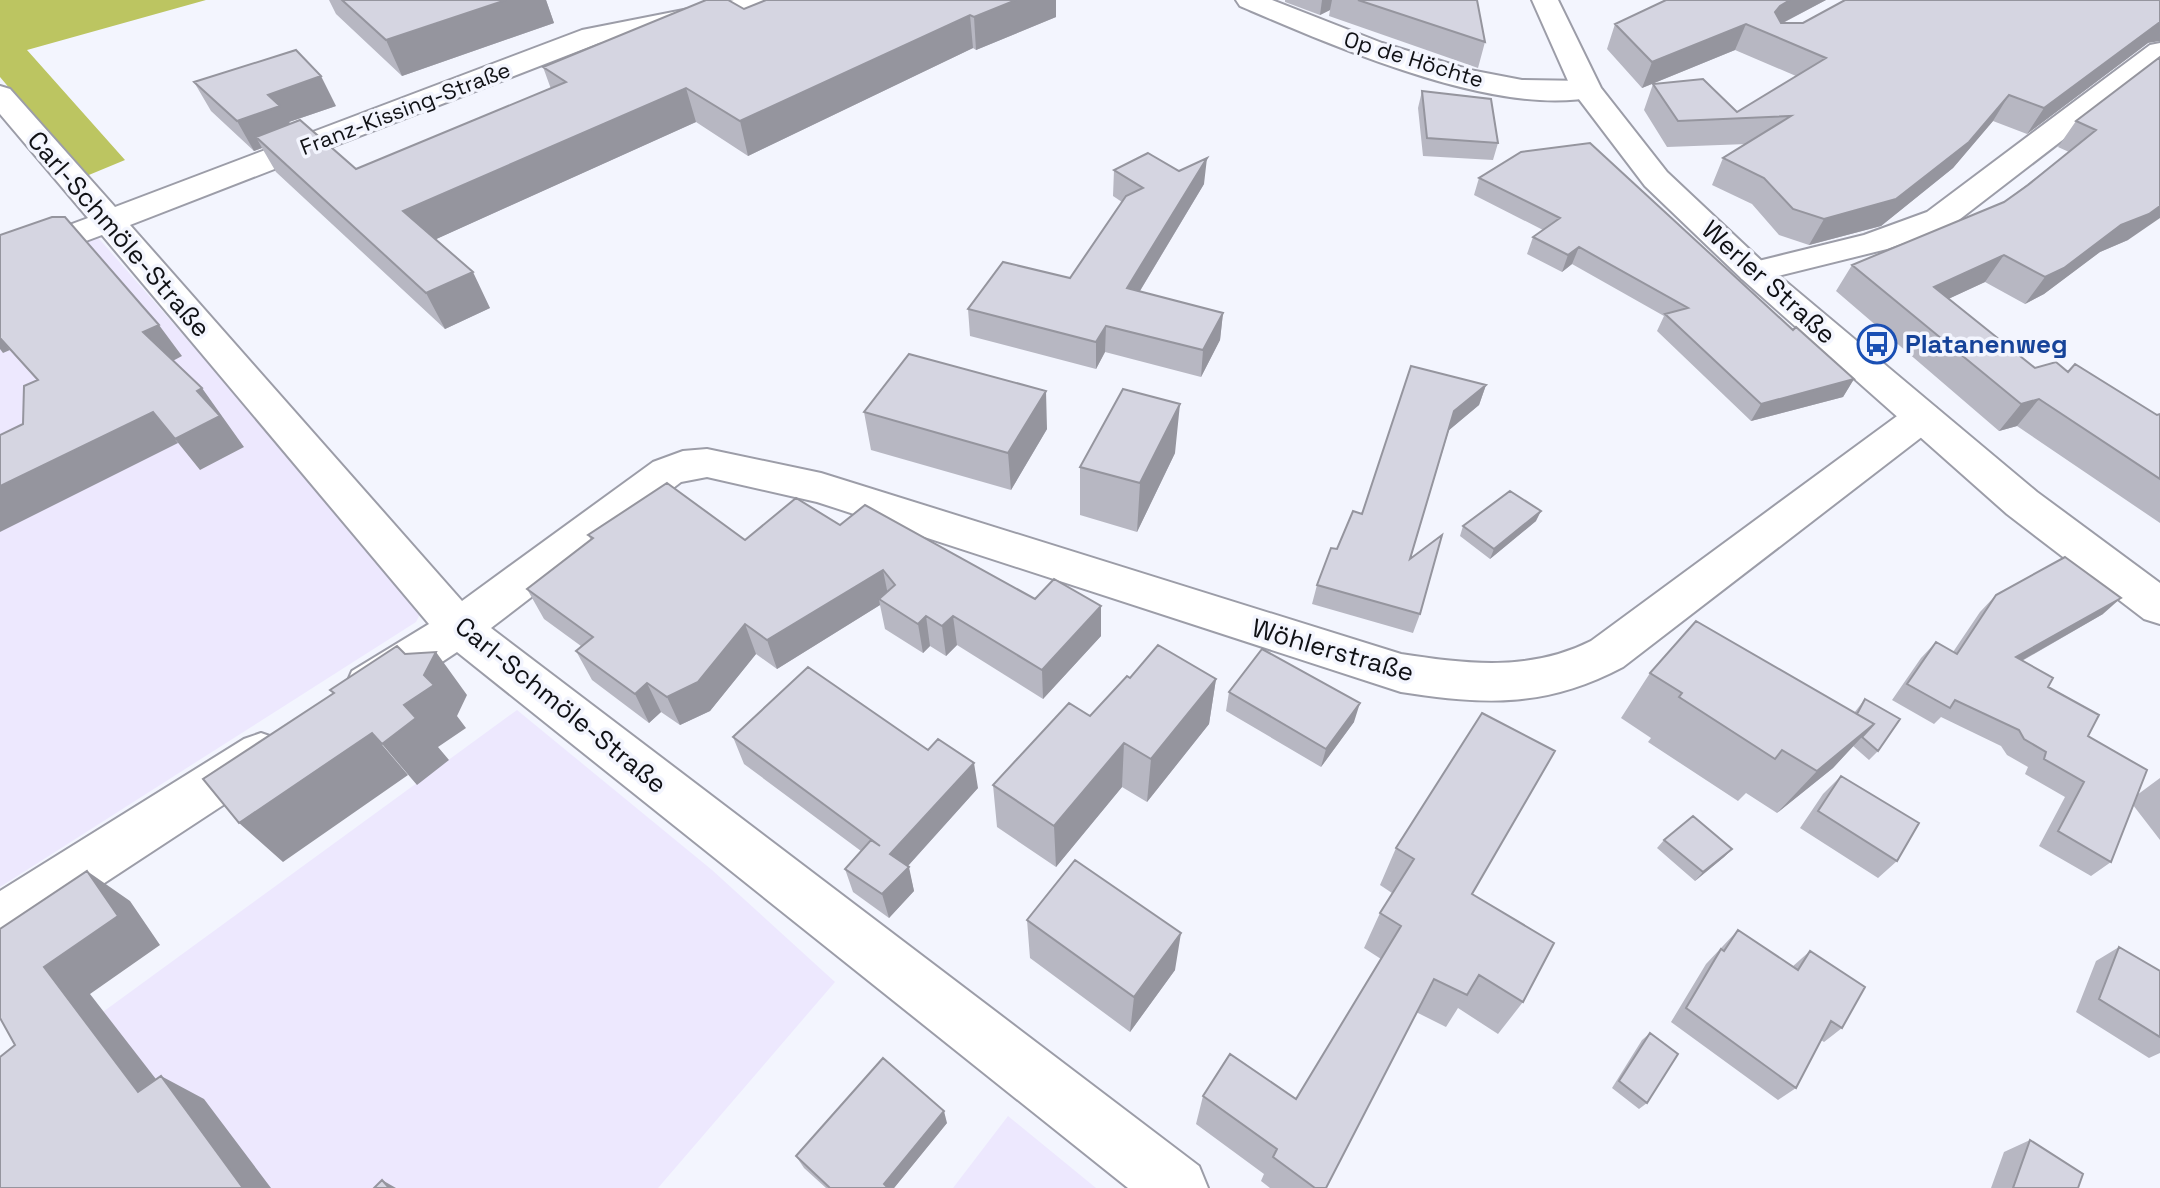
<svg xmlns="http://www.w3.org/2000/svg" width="2160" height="1188" font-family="'Space Grotesk',sans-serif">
<rect width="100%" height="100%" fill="#f3f5fe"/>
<path fill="#ede8fe" d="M94 233 423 608 416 622 0 887V269Z
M517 710 712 870 835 982 658 1188H0V1087Z
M1008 1116 1096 1188H953Z"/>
<path fill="#bcc561" d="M0 0H206L27 50 125 160 84 177 0 77Z"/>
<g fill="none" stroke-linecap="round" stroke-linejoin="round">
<g stroke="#9c9da8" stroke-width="4">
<path id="minor" d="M734 0H787L783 6 774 8 599 43 130 225 462 601 653 462 683 451 707 449 821 473 1401 654C1467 664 1529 672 1591 641L1908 408 1922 404 1936 408 1941 417 1936 426 1623 667C1546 708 1485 705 1401 692L817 502 707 477 681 482 491 628 1199 1166 1208 1188H1128L457 652 386 699 369 704 352 699 346 685 352 671 429 624 102 235 0 273V251L88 218 0 114V86L10 89 115 207 582 30Z
M1236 0H1272L1382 43 1470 70 1522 80 1587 81 1597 84 1602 90 1597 96C1500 120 1329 44 1240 6Z
M2160 43V65L1951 226 1887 249 1754 282 1742 279 1737 272 1742 265 1864 235 1927 212 2150 45Z
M261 733 278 739 285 754 278 769 19 939 0 946V891L244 739Z"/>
</g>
<g stroke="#9c9da8" stroke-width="4">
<path id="primary" d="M1532 0H1558L1601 88 1667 172 1766 265 2037 492 2160 583V624L2144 619 2007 514 1742 279 1645 186 1572 90Z"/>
</g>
<use href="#minor" fill="#fff" fill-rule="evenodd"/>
<use href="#primary" fill="#fff" fill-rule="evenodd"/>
</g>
<path fill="#b7b7c2" d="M329 0H546L554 23 402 76 336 14Z
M1285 0H1477L1485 42 1478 68 1329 16 1330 10 1320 15 1285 2Z
M1666 0H1826L1783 23 2148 43 2027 134 1993 121 1953 168 1881 226 1809 245 1779 235 1752 204 1712 185 1723 158 1747 144 1667 147 1644 110 1653 84 1737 112 1796 76 1735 50 1642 88 1607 49 1615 24Z
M744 9 1056 17 976 50 973 48 748 156 696 122 436 239 490 308 445 329 276 172 262 148 254 151 211 111 194 82 336 106 289 122 356 169 551 89 543 67Z
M2160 57 2128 240 2100 252 2044 294 2025 304 1985 282 1948 299 2035 368 2068 372 2157 415 2160 414V523L2017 426 1999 431 1836 291 1852 265 2004 202 2069 152 2058 147 2076 121Z
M1422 91 1498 143 1493 160 1423 156 1418 108Z
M1114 170 1204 184 1140 291 1223 313 1220 340 1201 377 1105 352 1096 369 970 336 968 309 1070 278 1122 202 1113 196Z
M1479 178 1793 330 1854 379 1843 397 1751 421 1657 331 1664 316 1572 264 1562 272 1527 254 1533 237 1543 230 1474 195Z
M1486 385 1479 405 1449 430 1410 559 1420 614 1413 633 1312 604 1317 585 1337 549Z
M864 412 1047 429 1011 490 871 450Z
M1175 453 1137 532 1080 515V467Z
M1536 521 1490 559 1460 536 1463 526Z
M840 525 1101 636 1043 699 957 645 946 656 930 646 923 653 885 629 880 605 777 669 756 654 710 711 680 725 661 712 649 723 592 680 576 651 581 646 544 619 527 589 591 540 588 535 745 540Z
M1996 595 2103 614 2022 661 2048 687 2137 795 2160 778V840L2133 805 2111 862 2091 876 2039 846 2065 797 2025 774 2028 767 2007 755 2001 746 1941 717 1934 724 1892 700 1921 658 1936 642 1953 652 1980 612Z
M1650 673 1854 713 1865 699 1878 751 1869 760 1853 746 1833 768 1777 813 1746 793 1738 801 1648 742 1651 738 1621 718Z
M1130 678 1216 679 1209 724 1147 802 1122 787 1056 867 997 827 993 785 1090 716Z
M1229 692 1354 722 1321 767 1226 711Z
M733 737 978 788 908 866 914 891 889 918 853 892 845 869 861 851 744 764Z
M1841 776 1897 861 1878 878 1800 828 1823 794Z
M1664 840 1732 849 1724 857 1695 881 1657 848Z
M1396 848 1472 894 1523 1002 1498 1034 1458 1008 1446 1027 1416 1012 1326 1188H1270L1261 1181 1264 1174 1196 1124 1203 1096 1296 1099 1381 959 1364 948 1380 913 1392 893 1380 885Z
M1027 920 1175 970 1130 1032 1030 958Z
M1738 930 1792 967 1810 951 1842 1028 1824 1042 1821 1040 1796 1088 1778 1100 1671 1022 1706 964Z
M2119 947 2160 971V1053L2149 1058 2076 1012 2096 961Z
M1650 1033 1647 1103 1639 1109 1612 1088 1642 1040Z
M947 1123 894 1188H826L804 1168 796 1156Z
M2030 1140 2078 1188H1991L2004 1152Z"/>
<path fill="#95959e" d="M506 0H546L554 23 402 76 386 40Z
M1016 0H1056V17L976 50 974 17Z
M1322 0H1332L1330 10 1320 15Z
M1790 0H1826L1769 30 1775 12 1780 6Z
M970 15 973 48 748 156 740 121Z
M2160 22V41L2148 43 2027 134 2044 108Z
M1746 24 1735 50 1642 88 1652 62Z
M321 76 336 106 289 122 296 135 256 137 262 148 254 151 237 121 268 95Z
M686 88 696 122 421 246 403 211Z
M2009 95 1993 121 1953 168 1881 226 1809 245 1824 219Z
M1207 158 1204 184 1126 314 1127 288Z
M2160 206V218L2128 240 2100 252 2044 294 2025 304 2045 277 2121 225Z
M1579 247 1572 264 1562 272 1568 255Z
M2004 255 1985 282 1916 314 1934 287Z
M473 272 490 308 445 329 426 293Z
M1223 313 1220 340 1201 377 1203 350Z
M159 325 182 356 167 364 143 332Z
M1106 326 1105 352 1096 369V342Z
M0 338 10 350 3 353 0 349Z
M1854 379 1843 397 1751 421 1761 404Z
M1486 385 1479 405 1448 431 1454 411Z
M202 388 244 447 200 470 175 439 197 391Z
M1046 391 1047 429 1011 490 1008 453Z
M2039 399 2017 426 1999 431 2021 404Z
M1180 404 1175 453 1137 532 1140 483Z
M153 412 178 443 0 532V486Z
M1541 511 1536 521 1490 559 1494 549Z
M883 570 889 600 879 599 880 605 777 669 767 640Z
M2121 598 2103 614 2000 673 2016 657Z
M1101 606V636L1043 699 1042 670Z
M926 616 930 646 923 653 918 624Z
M953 616 957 645 946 656 942 626Z
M745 624 756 654 710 711 680 725 667 697Z
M436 652 467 695 457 716 466 728 438 747 449 760 417 785 382 744 404 705 424 675Z
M1216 679 1209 724 1147 802 1151 759Z
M647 683 661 712 649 723 635 694Z
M1360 703 1354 722 1321 767 1326 749Z
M1874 724 1833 768 1777 813 1817 771Z
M372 733 408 775 283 862 239 823Z
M1124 743 1122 787 1056 867 1054 826Z
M974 763 978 788 897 878 890 854Z
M1732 849 1724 857 1695 881 1703 872Z
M909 867 914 891 889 918 882 894Z
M87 871 130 901 160 945 90 994 183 1114 138 1092 44 967Z
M1181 933 1175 970 1130 1032 1134 997Z
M161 1076 204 1099 271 1188H243Z
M944 1111 947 1123 894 1188H886L884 1184Z
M382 1180 396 1188H389Z"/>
<path fill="#d5d5e1" stroke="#95959e" stroke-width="2" d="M342 0H506L386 40Z
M706 0H728L744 9 766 0H1016L974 17 970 15 740 121 686 88 403 211 473 272 426 293 256 137 300 120 356 169 566 82 543 67Z
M1358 0H1477L1485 42Z
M1666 0H1790L1780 6 1775 12 1781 23H1803L1845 0H2160V22L2044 108 2009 95 1969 142 1896 199 1824 219 1793 209 1764 178 1723 158 1791 116 1678 121 1653 84 1703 79 1737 112 1826 58 1746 24 1652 62 1615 24Z
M296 50 321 76 268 95 280 106 237 121 194 82Z
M2160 57V206L2149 214 2121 225 2064 268 2045 277 2004 255 1934 287 2035 368 2056 362 2068 372 2075 364 2157 415 2160 414V479L2039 399 2021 404 1852 265 2004 202 2028 185 2096 130 2076 121Z
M1422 91 1491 99 1498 143 1427 138Z
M1590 143 1793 330 1796 327 1854 379 1761 404 1665 314 1688 308 1579 247 1568 255 1533 237 1560 218 1479 178 1521 152Z
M1148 153 1179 171 1207 158 1127 288 1223 313 1203 350 1106 326 1096 342 968 309 1003 262 1070 278 1126 196 1143 188 1114 170Z
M52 217H65L144 308 159 325 143 332 202 388 197 391 220 416 175 439 153 412 0 486V435L23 424 24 386 38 380 0 338V235Z
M909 354 1046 391 1008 453 864 412Z
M1411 366 1486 385 1454 411 1410 559 1442 535 1420 614 1317 585 1331 548 1337 549 1353 511 1362 514Z
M1123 389 1180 404 1140 483 1080 467Z
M667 483 745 540 796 498 840 525 865 505 1035 599 1054 579 1101 606 1042 670 953 616 942 626 926 616 918 624 879 599 895 585 883 570 767 640 745 624 698 682 667 697 647 683 635 694 576 651 593 637 527 589 593 538 588 535Z
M1510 491 1541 511 1494 549 1463 526Z
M2065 557 2121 598 2016 657 2053 678 2048 687 2099 715 2088 736 2147 770 2111 862 2058 831 2084 782 2044 759 2046 752 2024 739 2019 730 1955 700 1950 708 1907 684 1936 642 1957 654 1996 595Z
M1696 621 1874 724 1817 771 1782 750 1775 759 1679 697 1682 693 1650 673Z
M1158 645 1216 679 1151 759 1124 743 1054 826 993 785 1069 703 1090 716 1127 676 1130 678Z
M397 646 405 654 436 652 424 675 434 685 404 705 416 718 382 744 372 733 239 823 203 779 334 693 330 690Z
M1262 649 1360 703 1326 749 1229 692Z
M808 667 928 750 938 739 974 763 890 854 909 867 882 894 845 869 871 840 880 846 733 737Z
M1865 699 1900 719 1878 751 1862 737 1874 724 1857 714Z
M1482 713 1555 751 1472 894 1554 943 1523 1002 1479 975 1467 995 1434 979 1326 1188H1315L1273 1157 1277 1149 1203 1096 1230 1054 1296 1099 1401 926 1380 913 1414 859 1396 848Z
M1841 776 1919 823 1897 861 1818 811Z
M1693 816 1732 849 1703 872 1664 840Z
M1075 860 1181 933 1134 997 1027 920Z
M87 871 118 916 44 967 138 1092 161 1076 243 1188H0V1057L15 1045 0 1018V929Z
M1738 930 1798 970 1810 951 1865 987 1842 1028 1831 1021 1796 1088 1686 1008 1721 949 1724 951Z
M2119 947 2160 971V1037L2099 999Z
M1650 1033 1678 1054 1647 1103 1619 1081Z
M883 1058 944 1111 884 1184 888 1188H830L796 1156Z
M2030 1140 2083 1174 2078 1188H2013Z
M382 1180 389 1188H374Z"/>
<defs>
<g id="bus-ring" transform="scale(2)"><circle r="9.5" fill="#f3f5fe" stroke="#1a4fb4" stroke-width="1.5"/><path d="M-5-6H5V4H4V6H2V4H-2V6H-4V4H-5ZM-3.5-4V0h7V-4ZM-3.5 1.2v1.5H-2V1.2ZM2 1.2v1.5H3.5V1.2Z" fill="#1a4fb4"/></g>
</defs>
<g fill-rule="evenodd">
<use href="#bus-ring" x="1877" y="344"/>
</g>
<g text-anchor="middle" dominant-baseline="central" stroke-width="7" stroke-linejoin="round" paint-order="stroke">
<g font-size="22" fill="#101115" stroke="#f3f5fe">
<text transform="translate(1414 59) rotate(17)">Op de Höchte</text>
<text transform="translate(405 108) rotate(-21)">Franz-Kissing-Straße</text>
</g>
<g font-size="26" fill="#101115" stroke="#f3f5fe">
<text transform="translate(119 234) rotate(49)">Carl-Schmöle-Straße</text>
<text transform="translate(1769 282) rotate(42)">Werler Straße</text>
<text transform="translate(1333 650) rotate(16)">Wöhlerstraße</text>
<text transform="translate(561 705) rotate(39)">Carl-Schmöle-Straße</text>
</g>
<g font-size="26" font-weight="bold" fill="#164399" stroke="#f3f5fe" text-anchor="start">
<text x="1905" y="344">Platanenweg</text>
</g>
</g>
</svg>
